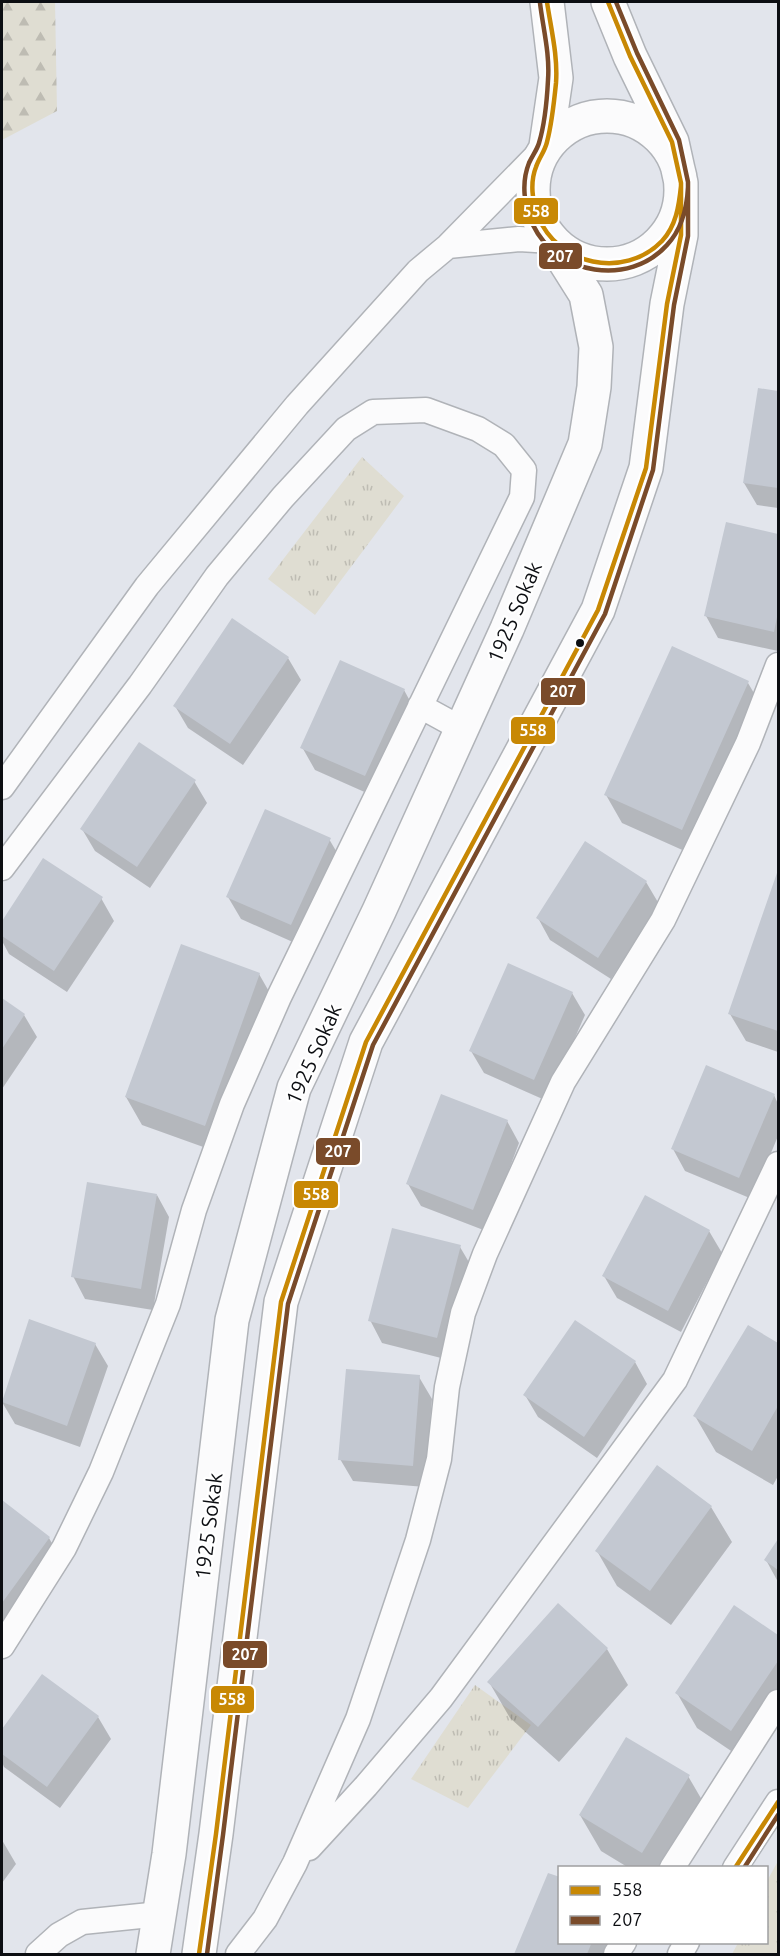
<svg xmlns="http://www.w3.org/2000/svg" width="780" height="1956" font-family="Ubuntu,sans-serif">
<defs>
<pattern id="grass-tufts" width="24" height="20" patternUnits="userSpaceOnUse" patternTransform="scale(1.5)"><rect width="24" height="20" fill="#dfddd2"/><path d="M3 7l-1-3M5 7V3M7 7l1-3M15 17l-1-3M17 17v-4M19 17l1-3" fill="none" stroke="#bebcb3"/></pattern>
<pattern id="forest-firs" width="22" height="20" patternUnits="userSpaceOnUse" patternTransform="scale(1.5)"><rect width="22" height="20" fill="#dfddd2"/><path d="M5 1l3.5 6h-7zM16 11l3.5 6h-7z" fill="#bebcb3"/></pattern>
</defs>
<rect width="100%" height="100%" fill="#e2e5ec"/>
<path fill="url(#grass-tufts)" d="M362 457 404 496 315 615 268 579Z
M475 1685 531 1725 468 1808 411 1779Z
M778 1861V1954H732L738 1943 766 1942 767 1881Z"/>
<path fill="url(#forest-firs)" d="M2 2H55L57 111 2 140Z"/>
<path fill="#0003" d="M759 390 778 393V508L757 505 744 483Z
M727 524 778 536V651L718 638 706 616Z
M672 648 748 683 764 710 698 857 622 823 606 795Z
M288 658 301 680 243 765 188 728 175 706Z
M404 690 416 712 378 798 315 770 302 747Z
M194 781 207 803 150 888 95 851 82 829Z
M329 839 342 861 304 947 241 919 228 897Z
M586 843 646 882 659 904 611 979 550 940 538 918Z
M44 860 101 898 114 921 67 992 9 954 2 941V923Z
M778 874V1052L746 1041 730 1014Z
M259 974 275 1002 220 1153 142 1125 126 1097Z
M572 993 585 1015 547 1101 484 1073 471 1051Z
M2 1000 24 1015 37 1037 2 1089Z
M774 1095 778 1104V1136L752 1199 685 1171 673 1149Z
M507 1121 519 1143 486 1231 421 1206 408 1184Z
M157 1195 169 1217 153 1310 85 1299 73 1276Z
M709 1231 722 1253 681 1332 617 1298 604 1276Z
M460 1247 473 1269 449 1360 382 1343 370 1320Z
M748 1327 778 1345V1476L773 1485 716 1452 695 1416Z
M95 1344 108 1366 80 1447 15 1424 2 1402Z
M635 1362 647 1384 597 1458 538 1417 525 1395Z
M419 1377 432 1399 425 1487 353 1481 340 1459Z
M2 1502 49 1538 65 1566 2 1651Z
M711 1507 732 1542 671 1625 617 1586 597 1551Z
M778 1541V1582L766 1560Z
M558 1605 607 1649 628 1685 559 1762 510 1718 489 1682Z
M734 1607 778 1637V1726L752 1765 697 1728 677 1693Z
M42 1676 98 1717 111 1739 60 1808 4 1767 2 1762V1731Z
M688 1776 709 1812 675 1868H629L601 1851 580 1815Z
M2 1840 16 1864 2 1883Z
M549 1874 560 1942H627L622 1954H516Z"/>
<path fill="#c3c8d1" d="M758 388 778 391V488L743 483Z
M726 522 778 534V612L774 632 704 616Z
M232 618 289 657 230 744 173 706Z
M672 646 749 681 682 830 604 795Z
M340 660 405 689 365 776 300 748Z
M139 742 196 780 137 867 80 829Z
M265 809 331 838 291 925 226 897Z
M585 841 647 881 598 958 536 918Z
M43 858 103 897 54 971 2 936V921Z
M778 870V1031L728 1014Z
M181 944 260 973 205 1126 125 1097Z
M508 963 573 992 534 1080 469 1051Z
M2 998 25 1014 2 1049Z
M706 1065 775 1094 739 1178 671 1149Z
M441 1094 508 1120 473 1210 406 1184Z
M87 1182 157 1194 141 1289 71 1277Z
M645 1195 710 1230 668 1311 602 1276Z
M392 1228 461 1245 437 1338 368 1321Z
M29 1319 96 1343 67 1426 2 1402Z
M575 1320 636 1361 584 1437 523 1395Z
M748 1325 778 1343V1406L752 1451 693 1416Z
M346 1369 420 1375 413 1466 338 1460Z
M657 1465 712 1506 650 1591 595 1551Z
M2 1500 50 1537 2 1603Z
M778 1539V1570L764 1560Z
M558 1603 608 1648 538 1727 487 1682Z
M734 1605 778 1635V1661L731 1731 675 1693Z
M42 1674 99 1716 47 1787 2 1754V1729Z
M626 1737 690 1775 642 1853 579 1815Z
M548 1873 560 1877V1942H592L587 1954H514Z"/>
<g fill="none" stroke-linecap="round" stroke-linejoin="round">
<g stroke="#b0b3b8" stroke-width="27">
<path id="minor" d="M448 246 519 239 552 241
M420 706 462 729
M2 787 147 586 297 405 418 271 448 246 546 146
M2 868 140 685 217 576 283 497 346 429 373 412 426 410 478 429 504 445 524 470 522 497 279 997 232 1104 194 1210 168 1304 101 1472 64 1548 2 1646
M309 1848 366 1786 441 1698 675 1380 778 1164
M672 1868 778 1702
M735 1868 778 1802
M38 1954 59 1935 82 1922 160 1914
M238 1954 265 1919 295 1863 358 1719 418 1540 439 1459 447 1387 463 1313 485 1254 563 1082 663 920 748 743 778 665
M616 1954 624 1942
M680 1954 687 1942"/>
</g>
<g stroke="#b0b3b8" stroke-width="36">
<path id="secondary" d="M533 190a74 74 0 1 1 148 0a74 74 0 1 1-148 0Z
M546 146 556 78 547 2
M153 1954 169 1854 232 1320 294 1088 379 911 507 629 585 444 594 387 596 347 586 295 552 241
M199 1954 216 1834 281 1302 366 1042 598 610 646 468 667 304 681 235V183L672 142 630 56 608 2"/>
</g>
<use href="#minor" stroke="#fbfbfc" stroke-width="24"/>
<use href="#secondary" stroke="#fbfbfc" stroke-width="33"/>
<g stroke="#fff" stroke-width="9">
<path id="bus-1" d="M547 2C551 29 558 56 556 83 554 103 552 123 547 142 545 151 539 158 536 167 530 182 532 201 538 216 557 265 624 280 662 241 676 226 679 206 681 186
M735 1868 778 1802
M199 1954 216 1834 281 1302 366 1042 598 610 646 468 667 304 681 235V183L672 142 630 56 608 2"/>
</g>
<g stroke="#fff" stroke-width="9">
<path id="bus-2" d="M540 3C543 28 550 54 548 80 547 100 545 123 539 143 537 150 532 156 529 163 521 183 524 206 533 225 557 275 629 287 667 245 682 229 687 208 688 187
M744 1868 778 1815
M207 1954 223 1835 288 1304 373 1045 605 614 653 470 674 305 688 236V182L679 140 637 53 616 2"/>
</g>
<use href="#bus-1" stroke="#c88804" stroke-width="4.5"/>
<use href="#bus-2" stroke="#7a4b2a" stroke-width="4.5"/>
</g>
<circle fill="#0c0e12" stroke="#fff" stroke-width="2" cx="580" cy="643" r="5"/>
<g text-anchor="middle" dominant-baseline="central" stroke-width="4.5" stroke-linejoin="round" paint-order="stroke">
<g font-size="21" fill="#0c0e12" stroke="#fff">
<text transform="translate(514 612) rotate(-67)">1925 Sokak</text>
<text transform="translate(313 1054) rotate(-66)">1925 Sokak</text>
<text transform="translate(208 1526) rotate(-83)">1925 Sokak</text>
</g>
</g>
<g stroke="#fff" stroke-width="2">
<rect x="513" y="197" width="46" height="28" rx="6" fill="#c88804"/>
<rect x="538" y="242" width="45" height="28" rx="6" fill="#7a4b2a"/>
<rect x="540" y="677" width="46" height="29" rx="6" fill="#7a4b2a"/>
<rect x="510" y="716" width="46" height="29" rx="6" fill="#c88804"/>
<rect x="315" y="1137" width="46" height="29" rx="6" fill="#7a4b2a"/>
<rect x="293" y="1180" width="46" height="29" rx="6" fill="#c88804"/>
<rect x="222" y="1640" width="46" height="29" rx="6" fill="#7a4b2a"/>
<rect x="210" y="1685" width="45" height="29" rx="6" fill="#c88804"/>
</g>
<g font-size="16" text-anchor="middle" font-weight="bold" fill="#fff">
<text x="536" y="217">558</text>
<text x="560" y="262">207</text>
<text x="563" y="697">207</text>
<text x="533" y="736">558</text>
<text x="338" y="1157">207</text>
<text x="316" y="1200">558</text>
<text x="245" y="1660">207</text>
<text x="232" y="1705">558</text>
</g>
<rect width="780" height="1956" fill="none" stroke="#0c0e12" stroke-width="6"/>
<rect x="558" y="1866" width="210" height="78" fill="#ffffff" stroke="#9e9fa0" stroke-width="1.5"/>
<rect x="570" y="1886" width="30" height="9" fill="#c88804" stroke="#9e9fa0" stroke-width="1.5"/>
<text x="612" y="1896" font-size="18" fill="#0c0e12">558</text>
<rect x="570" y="1916" width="30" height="9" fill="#7a4b2a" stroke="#9e9fa0" stroke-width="1.5"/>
<text x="612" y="1926" font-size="18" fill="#0c0e12">207</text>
</svg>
